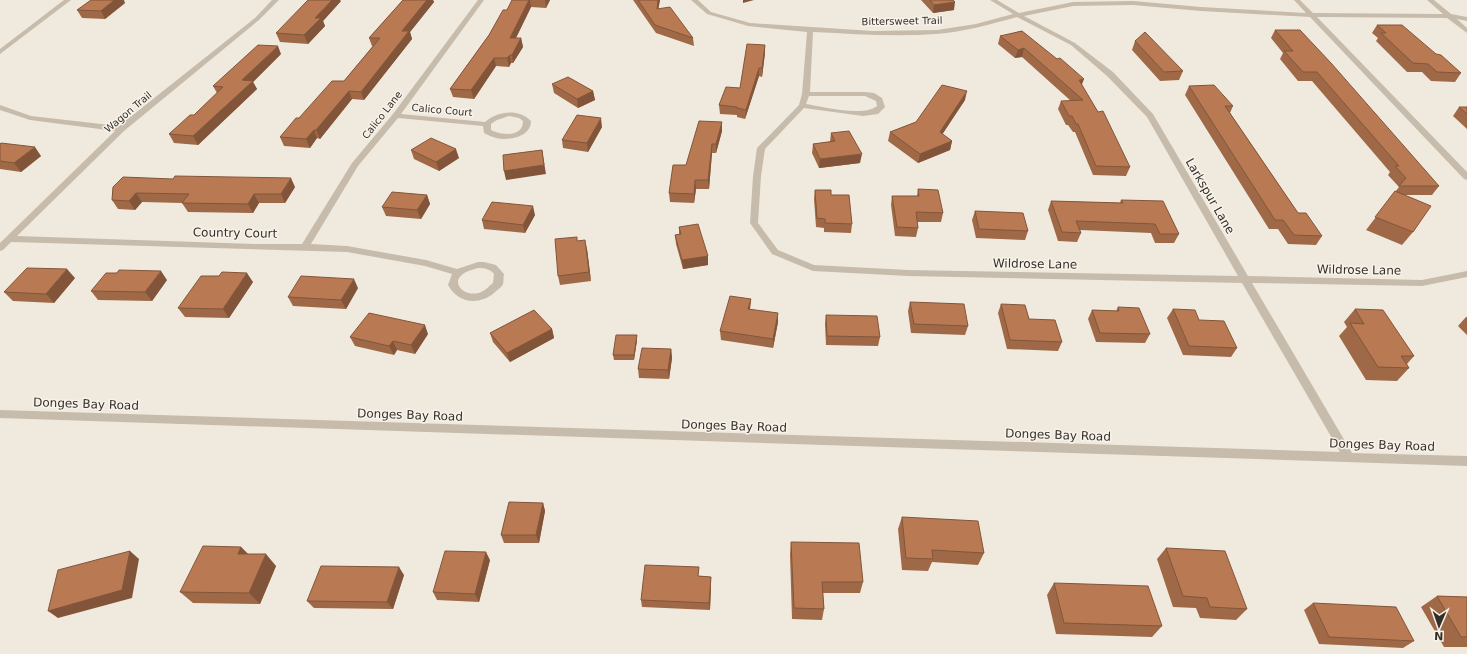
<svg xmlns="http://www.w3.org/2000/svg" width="1467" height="654" font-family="'DejaVu Sans',sans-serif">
<rect width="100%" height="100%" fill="#f0eade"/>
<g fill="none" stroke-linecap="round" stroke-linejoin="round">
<path fill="#c7bcab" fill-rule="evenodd" d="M64 0H71L0 54V49Z
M272 0H279L259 20 124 131 17 236 256 244H302L352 163 393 114 478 0H484L401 114 485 122C497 111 519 108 531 121 531 137 509 141 496 138 492 137 488 135 484 133L483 126 398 118 358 166 311 244 347 246 426 260 457 269 478 262H484L496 265 504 274C503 277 504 281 503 284 502 287 497 290 494 293 478 306 458 303 448 285L452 274 425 266 347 252 11 242 3 250 0 251V243L115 131 30 120 0 110V105L31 116 119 126 255 18ZM509 116 519 118 523 121C523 138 500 135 491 130V124L497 120ZM478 268C485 268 490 269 494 274L493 283C490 285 487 289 483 291 468 300 446 283 466 272 470 270 475 269 478 268Z
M691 0H698L711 12 750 23 873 31 937 30 976 24 1013 14 990 0H997L1019 13 1073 2 1133 1 1201 7 1306 13 1294 0H1300L1313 13 1443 14 1427 0H1434L1451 14 1467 17V21L1457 19 1467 28V33L1447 18 1317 17 1467 172V180L1464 179 1310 17 1201 11 1133 5 1073 6 1024 16 1075 43 1113 72 1153 114 1248 276 1422 280 1467 271V277L1422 286 1252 283 1352 453 1467 456V466L0 418V410L1340 452 1242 283 908 276 813 271 772 254 750 223 753 176 757 148 799 105 802 94 807 32 748 26 707 14ZM1017 17 1071 45 1107 76 1147 117 1238 276 908 270 814 265 778 250 758 223 761 176 765 149 804 108 863 116 878 114 885 107 882 98 874 93 865 92H810L813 32C854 34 895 37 936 34 964 32 991 24 1017 17ZM809 96H865L876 101 877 106C864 117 823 107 806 104Z"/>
</g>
<path fill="#9f6947" d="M403 0H433L434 2 410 32 412 39 364 100 352 99 320 139 317 138 310 148 284 146 280 137 299 118 344 81 373 46H372L369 38Z
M512 0H550L546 8 531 7 516 38H521L523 47 513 63H511L509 67 496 66 474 99 453 97 450 89 507 10Z
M633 0H660L658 9 693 38 694 46 656 33Z
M921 0H953L954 10 933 13Z
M341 1 323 21 325 26 308 44 280 42 276 33Z
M125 3 105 19 82 18 77 10Z
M1377 25 1436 54 1461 73 1455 82 1431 81 1422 72H1407L1376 41 1378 38 1372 33Z
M1275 30 1439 186 1432 195H1403L1413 232 1402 245 1366 230 1399 187 1388 175 1390 172 1312 81H1298L1280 59 1283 53 1271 38Z
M1022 31 1082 85 1130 167 1126 176 1093 175 1075 132H1073L1068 125H1066L1058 109 1061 101H1071L1022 57 1015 58 998 44 1000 36Z
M1135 41 1183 71 1179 80 1160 81 1132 50Z
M765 45V53L762 77 759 76 745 119 737 117V115L720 114 719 105 740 88Z
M281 54 253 82 257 89 198 145 174 143 169 134 194 115 217 93 213 86Z
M552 84 593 91 595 100 578 108 554 93Z
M1189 86 1233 106 1230 113 1298 213 1322 236 1316 245 1288 244 1278 229H1269L1185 95Z
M965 100 942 134 952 141 950 150 918 163 888 141 890 132 916 122Z
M1459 107H1467V129L1453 116Z
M722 122V131L716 153H712L709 189H696L694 203 670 202 669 193 686 165Z
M602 127 588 152 563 148 562 140Z
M831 133 860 163 819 168 812 153 813 144 830 142Z
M0 144 41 156 21 172 0 169Z
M411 150 459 158 439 171 414 159Z
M113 187H295L285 203H259L253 213 188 212 182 203 142 202 135 210 118 209 112 200Z
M918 189 943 213 941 222H917L918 228 916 237 895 236 891 205 892 196H917Z
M815 190 831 195 852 224 851 233 824 232V228L816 227 814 199Z
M427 195 430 204 421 219 386 216 382 207Z
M1121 200 1179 234 1174 243H1155L1151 233 1080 230 1081 233 1077 242 1058 241 1048 210 1051 201 1120 203Z
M975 211 1028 231 1025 240 976 238 972 220Z
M535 215 525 233 484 229 482 220Z
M679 227 708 265 683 269 676 244 675 235 679 234Z
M577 241 587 249 591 281 560 285 558 276Z
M75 278 54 303 13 301 4 292Z
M167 280 152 301 98 300 91 291Z
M253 282 229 318 185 317 178 308Z
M358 288 346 309 293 306 288 297Z
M751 299 750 309 778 322 773 348 721 340 720 331Z
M910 302 968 326 965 335 911 333 908 311Z
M1001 304 1029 319 1062 342 1058 351 1007 349 998 313Z
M1118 307 1150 334 1145 343 1096 342 1088 319 1092 310 1116 311Z
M1173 309 1199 320 1237 348 1231 357 1183 355 1167 318Z
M1355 309 1414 356 1407 364 1409 368 1397 381 1366 380 1339 336 1347 327 1344 322Z
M826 315 880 337 878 346 826 345 825 324Z
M1466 317H1467V335L1458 326Z
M552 329 554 338 510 362 493 342 490 333Z
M428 334 415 354 397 350 394 355 355 346 350 337Z
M637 340 634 360H614L613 355Z
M671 349 672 358 669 379 639 378 638 369Z
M543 503 545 511 539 543H504L501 535Z
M902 517 984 553 978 565 932 562 928 571 902 570 898 529Z
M791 542 863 582 860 593H823L824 609 822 620 792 619 790 554Z
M241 547 248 554 276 566 260 604 193 603 180 592Z
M1166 548 1247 609 1236 620 1200 618 1196 608 1173 607 1157 559Z
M490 560 479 602 437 600 433 592Z
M404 575 393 609 314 608 307 601Z
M699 576 711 577V584L710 610 642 607 641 600Z
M1054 583 1162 626 1152 637 1056 634 1047 595Z
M1437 596 1467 597V647H1444L1421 607Z
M1313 603 1414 641 1403 648 1319 644 1304 610Z"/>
<path fill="#82553a" d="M114 0H124L125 3 105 19 101 11Z
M332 0H340L341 1 323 21 325 26 308 44 304 35 315 18Z
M427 0H433L434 2 410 32 412 39 364 100 361 92 402 31Z
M529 0H530L531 7 512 46 510 38Z
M545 0H550L546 8Z
M658 0H660L657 17V9Z
M743 0H754L743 3Z
M955 2 954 10 933 13 934 5Z
M521 38 523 47 513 63 512 55Z
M765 45V53L762 77V68Z
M278 46 281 54 253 82 257 89 198 145 193 136 242 80Z
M1024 48 1022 57 1015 58 1018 50Z
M510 55 511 63 509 67 507 58Z
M494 58 496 66 474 99 471 90Z
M759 68V76L745 119 746 110Z
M1084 79 1081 87 1079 80Z
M349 91 352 99 320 139 316 130Z
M593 91 595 100 578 108 577 99Z
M967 91 965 100 938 141 940 132Z
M601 118 602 127 588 152 587 143Z
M722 122V131L716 153V144Z
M314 130 317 138 310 148 306 139Z
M952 141 950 150 918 163 920 154Z
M712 144V153L709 189 708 180Z
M35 147 41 156 21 172 14 163Z
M456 149 459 158 439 171 436 162Z
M542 150 546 174 506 180 504 171Z
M862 154 860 163 819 168 820 159Z
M291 178 295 187 285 203 281 194Z
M695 180 696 189 694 203V194Z
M136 193 142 202 135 210 129 201Z
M254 194 259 203 253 213 248 204Z
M427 195 430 204 421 219 417 210Z
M533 206 535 215 525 233 523 225Z
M585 240 587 249 591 281 589 272Z
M708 256V265L683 269 682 260Z
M67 269 75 278 54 303 46 294Z
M161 271 167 280 152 301 145 292Z
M247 273 253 282 229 318 223 309Z
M354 279 358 288 346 309 341 300Z
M751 299 750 308 748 318V309Z
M778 313V322L773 348V339Z
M425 325 428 334 415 354 411 345Z
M552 329 554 338 510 362 507 353Z
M637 335V340L634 360V355Z
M393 341 397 350 394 355 389 346Z
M671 349 672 358 669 379 668 370Z
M543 503 545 511 539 543 536 535Z
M241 547 252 558 238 554Z
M130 551 139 559 132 598 58 618 48 611Z
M486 552 490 560 479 602 475 594Z
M266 554 276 566 260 604 249 593Z
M399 567 404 575 393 609 387 602Z
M711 577V584L710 610 709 603Z"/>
<path fill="#b97a53" stroke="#82553a" d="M91 0H114L101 11 77 10Z
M308 0H332L315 18H321L304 35 276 33Z
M403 0H427L402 31H409L361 92 349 91 316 130H314L306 139 280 137 296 118H299L332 81H344L380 38H369Z
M512 0H529L510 38H521L512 55H510L507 58H494L471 90 450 89 489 35 503 10H507Z
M638 0H658L657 9 670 7 693 38 655 25Z
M930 0H953L955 2 934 5Z
M1377 25H1402L1436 54 1441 55 1461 73 1437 72 1428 64 1413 63 1381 33H1386Z
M1275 30H1300L1331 63 1439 186H1399L1406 178 1395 166H1399L1317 72H1303L1284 51H1293Z
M1022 31 1057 59 1060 58 1084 79 1079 80 1098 112 1103 111 1130 167 1096 166 1078 124H1076L1072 116H1069L1061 101 1083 100 1024 48 1018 50 1000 36Z
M1145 32 1183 71 1164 72 1135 41Z
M747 44 765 45 762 68H759L746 110 737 108V107L719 105 726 87 740 88Z
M258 45 278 46 242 80 253 81 193 136 169 134 190 115H194L223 87 213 86Z
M568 77 593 91 577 99 552 84Z
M942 85 967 91 940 132 952 141 920 154 890 132 916 122Z
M1214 85 1233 106H1225L1298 213H1306L1322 236 1294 235 1283 220H1275L1189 86Z
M1459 107H1467V114Z
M577 115 601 118 587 143 562 140Z
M699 121 722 122 716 144H712L708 180H695L694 194 669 193 673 165H686Z
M849 131 862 154 820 159 813 144 835 141 831 133Z
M431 138 456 149 436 162 411 150Z
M1 143 35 147 14 163 0 161V144Z
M542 150 544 165 504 171 503 155Z
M175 176 291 178 281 194H254L248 204 182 203 189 194 136 193 129 201 112 200 113 187 123 177 173 179Z
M918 189 938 190 943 213 916 212 918 228 897 227 892 196H919Z
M815 190H831V195H849L852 224 825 223V219L817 218Z
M1395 191 1431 206 1413 232 1375 217Z
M392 192 427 195 417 210 382 207Z
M1121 200 1163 201 1179 234H1160L1155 224 1076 221 1081 233 1062 232 1051 201 1123 203Z
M492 202 533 206 523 225 482 220Z
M975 211 1023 213 1028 231 979 229Z
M698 224 708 256 682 260 675 235 681 234 679 227Z
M577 237V241L585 240 589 272 558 276 555 239Z
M27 268 67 269 46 294 4 292Z
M119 270 161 271 145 292 91 291 106 273H117Z
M222 272 247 273 223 309 178 308 201 276H219Z
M301 276 354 279 341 300 288 297Z
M730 296 751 299 748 309 778 313 773 339 720 331Z
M910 302 964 304 968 326 914 324Z
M1001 304 1025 305 1029 319 1055 320 1062 342 1010 340Z
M1118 307 1139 308 1150 334 1100 333 1092 310 1119 311Z
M1173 309 1195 310 1199 320 1224 321 1237 348 1189 346Z
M1355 309 1383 310 1414 356H1401L1409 368 1378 367 1350 323 1364 324Z
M534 310 552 329 507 353 490 333Z
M369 313 425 325 411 345 393 341 389 346 350 337Z
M826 315 877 316 880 337 827 336Z
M616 335H637L634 355H613Z
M642 348 671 349 668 370 638 369Z
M509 502 543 503 536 535H501Z
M902 517 978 521 984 553 932 550 933 559 906 558Z
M791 542 859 543 863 582H822L824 609 794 608Z
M203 546 241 547 238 554H266L249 593 180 592Z
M1166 548 1225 551 1247 609 1210 607 1207 598 1183 596Z
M130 551 122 590 48 611 58 570Z
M445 551 486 552 475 594 433 592Z
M645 565 699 567 698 576 711 577 709 603 641 600Z
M321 566 399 567 387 602 307 601Z
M1054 583 1148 586 1162 626 1064 623Z
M1437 596 1467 597V637H1461Z
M1313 603 1396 607 1414 641 1329 637Z"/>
<g text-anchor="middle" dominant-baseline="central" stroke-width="3" stroke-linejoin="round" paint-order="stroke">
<g font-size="10" fill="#352f2a" stroke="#f8f3ea">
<text transform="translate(902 21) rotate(-1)">Bittersweet Trail</text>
<text transform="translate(442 110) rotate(5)">Calico Court</text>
<text transform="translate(128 112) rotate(-40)">Wagon Trail</text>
<text transform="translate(382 115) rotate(-52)">Calico Lane</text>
</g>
<g font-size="12" fill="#352f2a" stroke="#f8f3ea">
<text transform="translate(1210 196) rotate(60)">Larkspur Lane</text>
<text transform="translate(235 233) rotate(1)">Country Court</text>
<text transform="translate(1035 264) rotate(1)">Wildrose Lane</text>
<text transform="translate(1359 270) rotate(1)">Wildrose Lane</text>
<text transform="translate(86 404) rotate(2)">Donges Bay Road</text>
<text transform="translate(410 415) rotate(2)">Donges Bay Road</text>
<text transform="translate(734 426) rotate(2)">Donges Bay Road</text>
<text transform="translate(1058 435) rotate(2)">Donges Bay Road</text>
<text transform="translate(1382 445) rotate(2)">Donges Bay Road</text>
</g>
</g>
<g transform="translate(1439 626) rotate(182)" stroke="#f8f3ea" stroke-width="3" paint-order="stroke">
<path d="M0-3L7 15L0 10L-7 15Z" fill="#352f2a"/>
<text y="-6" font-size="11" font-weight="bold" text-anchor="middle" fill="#352f2a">N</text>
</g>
</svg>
